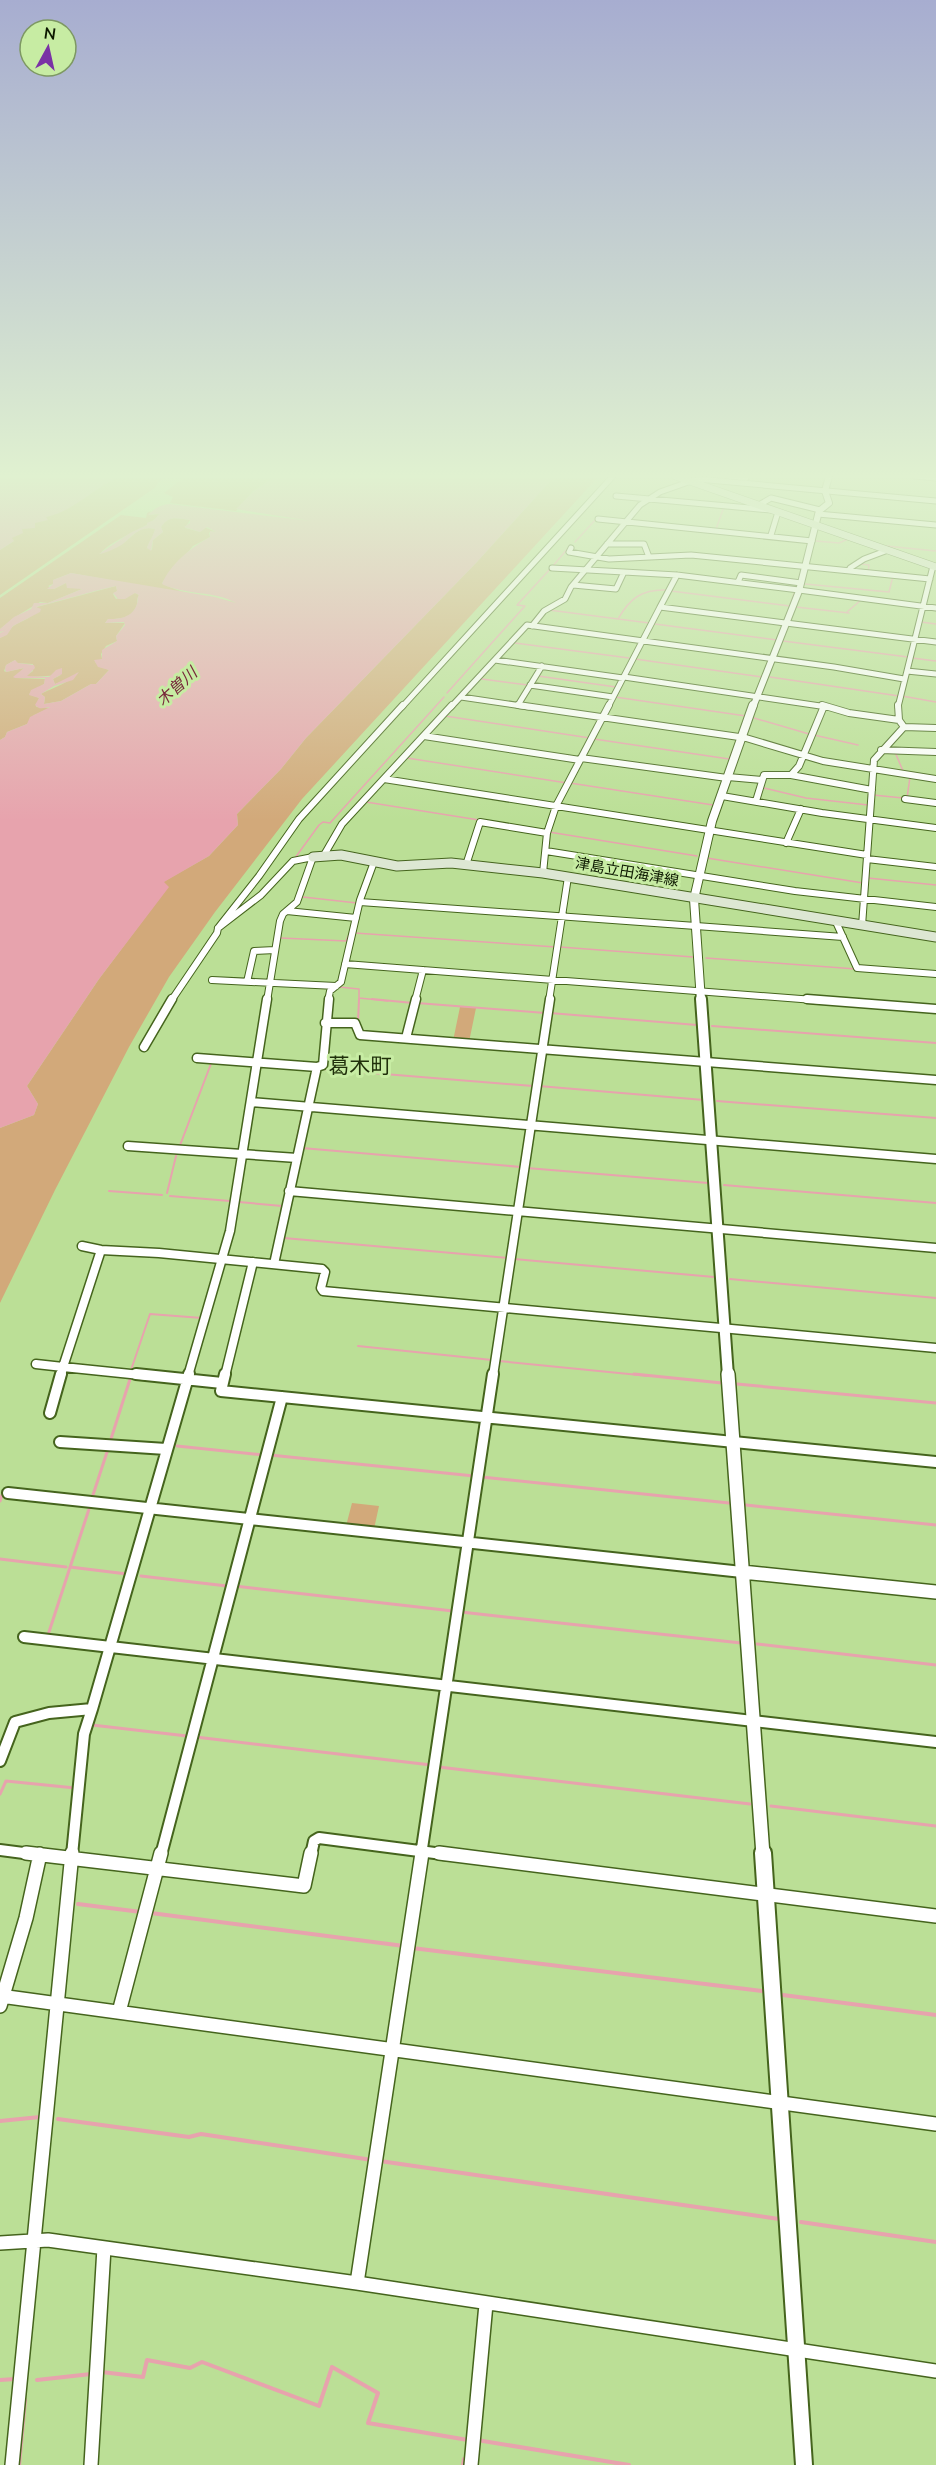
<svg xmlns="http://www.w3.org/2000/svg" width="936" height="2465" font-family="'Nunito Sans','Noto Sans JP',sans-serif">
<rect width="100%" height="100%" fill="#bbdf96"/>
<path fill="#d2a97a" d="M121 476H171L158 482 156 487 0 595V550L14 541 11 539 13 535 22 533V529L45 517 58 513 111 479Z
M175 476H275L252 492 236 511 170 503 173 497 164 493 182 479 171 478Z
M555 476H599L302 799 215 912 169 977 129 1047 55 1190 0 1303V1128L34 1115 38 1104 27 1086 99 979 168 887 163 882 209 856 238 825 237 814 281 769 306 738 476 563Z
M151 511 149 515 159 514C151 528 112 538 100 554 108 551 115 548 122 544 133 537 139 524 155 529 154 537 149 541 147 548L152 550 153 540 163 532 161 527C168 515 177 518 190 520L185 528 200 532 204 527 216 532 211 531 209 533 210 537 193 546 162 583C183 596 213 596 237 603L71 573 53 580V584L48 586 54 589 66 583 82 589 48 603 40 602 15 617 0 629V598L121 515 146 518 147 513Z
M116 586 117 591 113 594 116 599 135 593 139 595C137 598 137 601 137 604 133 619 118 619 108 619L105 623H125L116 636 117 641 106 646 101 654 102 659 95 662 101 667 109 670 96 684H91L61 701 44 704 45 697 41 694C52 688 72 682 78 672L72 678 55 684 53 679 61 675 30 677 26 676 33 671V664L17 663 15 660 6 665 4 671 6 672 24 668 15 678 45 679 44 684 29 694 39 698 36 707 50 708 34 715 27 724 7 732 5 737 0 740V638C7 635 9 629 15 625 27 618 32 619 37 607Z
M460 1007 476 1008 469 1042 453 1041Z
M352 1503 379 1506 374 1529 346 1526Z"/>
<path fill="#e7a3ad" d="M0 476H121C96 486 73 512 46 517L48 520 35 523V528L22 529 23 533 12 538 14 541 0 550Z
M275 476H555L476 563 306 738 281 769 237 814 238 825 209 856 164 882 169 887 99 979 27 1086 38 1104 34 1115 0 1128V740L5 737 7 732 27 724 30 717 50 707C45 707 40 711 35 705L39 698 29 695 31 690 44 684 45 678H15L13 677 24 668 6 672 5 669 6 665 15 660 18 663 34 665 35 668 27 676 49 677 56 670 62 668V674L53 679 55 684 79 672 73 680 54 686 41 694 45 697 44 704 61 701 91 684H96L109 670 98 667 94 660 102 659V650L117 641 116 636 125 625 124 622 105 623 108 619C117 619 132 619 137 604 138 601 137 597 139 595L135 593 125 599H118L113 593 117 591 116 586C89 592 63 600 36 607L41 609 40 612 13 626 7 635 0 638V633L4 631 0 632V629L14 617 31 609 34 603H48L82 589 67 588 66 583 54 589H47L53 584V580L71 573 215 597 236 603C216 591 184 595 162 584 170 564 192 547 210 537V531L216 532 207 527 200 532 184 527 190 523V520C177 518 169 515 161 527L163 532 153 540 151 551 147 548C149 541 153 537 155 529 140 525 132 536 124 543 120 547 105 553 99 554L130 533 147 525V523L154 520 159 514 148 515C154 509 160 505 169 504L311 521 236 509 253 492Z"/>
<g fill="none" stroke-linecap="round" stroke-linejoin="round">
<path stroke="#e7a3ad" stroke-width="1.5" d="M716 529 724 507
M816 541 839 543 848 539
M575 542 596 519
M886 546 936 551
M861 564 869 565 868 572
M552 567 569 547
M798 582 802 568
M805 584 889 592 893 576
M671 591 790 606
M796 607 849 613
M549 610 649 623
M847 612 861 600
M618 619C630 598 642 589 667 590
M784 622 795 591
M921 622 936 624
M655 624 777 640
M783 641 908 657
M515 643 629 658
M912 658 936 661
M635 659 762 677
M538 676 616 687
M770 677 899 696
M482 679 528 685
M447 693 525 606 517 605 551 568
M902 696 936 702
M615 697 746 716
M445 716 590 738
M754 718 809 734
M814 735 858 745
M594 739 729 759 732 752
M895 752 903 771
M407 758 567 783
M570 783 713 805
M764 788 806 798 868 805
M873 795 903 798
M907 798 910 777
M366 802 479 820
M549 832 697 856
M295 858 319 825 323 822 330 823 444 697
M707 858 863 883
M868 878 936 885
M303 897 357 903
M355 933 556 947
M281 938 346 941 350 932
M560 947 693 957
M706 958 856 969
M339 987 359 989V998L388 1001"/>
<path stroke="#e7a3ad" stroke-width="2" d="M372 999 413 1003
M417 1003 545 1013
M550 1013 697 1025
M358 1022 359 999
M712 1026 936 1043
M323 1069 533 1086
M539 1086 704 1100
M717 1101 936 1118
M179 1148 212 1061
M295 1148 303 1110
M302 1148 521 1167
M527 1168 708 1183
M724 1185 936 1203
M109 1191 162 1195
M167 1193 177 1152
M170 1196 230 1201
M239 1202 282 1206 277 1231
M284 1238 508 1258
M514 1259 714 1277
M730 1279 936 1298
M358 1346 492 1360
M499 1361 649 1376
M131 1370 150 1314 202 1318"/>
<path stroke="#e7a3ad" stroke-width="3" d="M634 1374 722 1383
M737 1384 936 1403
M110 1442 131 1376
M177 1446 264 1455
M270 1455 474 1476
M482 1477 729 1503
M92 1498 108 1449
M0 1501 2 1495
M746 1505 936 1525
M0 1559 66 1567
M70 1567 127 1574
M141 1576 227 1586
M235 1586 453 1611
M461 1612 741 1643
M48 1635 90 1506
M757 1644 936 1665
M92 1725 187 1736
M196 1737 431 1765
M439 1767 750 1804
M0 1794 6 1781 75 1788
M771 1806 936 1826"/>
<path stroke="#e7a3ad" stroke-width="4" d="M78 1904 141 1912
M151 1913 404 1946
M412 1948 762 1991
M783 1995 936 2015
M58 2119 189 2137 201 2134 372 2160
M0 2121 40 2117
M380 2161 779 2219
M801 2222 936 2242
M102 2372 143 2377 147 2360 190 2368 202 2362 319 2406 332 2367 378 2393 368 2423 468 2440
M0 2380 15 2379
M37 2380 91 2374
M477 2440 629 2465
M19 2465 25 2400
M463 2465 464 2459"/>
<g stroke="#45641d" stroke-width="7">
<path id="minor-far4" d="M729 476 746 478
M915 476 936 478
M698 479 936 501
M616 496 771 510
M759 505 771 498 820 510
M818 514 936 525
M598 519 812 541
M771 535 778 512
M607 544H644L649 557
M571 548 569 552 609 559 691 555 930 579
M552 568 624 572
M850 571V568L864 559 888 550
M738 582 741 575 801 583
M573 585 616 589 624 572 677 575 799 590
M799 590 936 608
M660 607 677 575
M786 623 936 642
M532 626 544 611 565 599 571 587 640 505 660 492 694 480
M495 660 623 678
M907 671 936 674
M624 677 827 707
M530 685 613 697
M461 697 529 707
M518 705 542 666
M402 707 613 476
M451 707 527 625 834 667 904 679
M608 707 660 607 785 623
M898 707 933 566"/>
</g>
<g stroke="#45641d" stroke-width="8">
<path id="minor-far3" d="M518 705 746 738 823 761 936 779
M822 705 849 713 899 720
M904 727 936 728
M424 736 580 760
M881 750 936 752
M581 758 727 778
M791 775 872 790
M728 777 762 780
M384 779 867 855
M722 796 822 813 936 828
M905 799 936 803
M756 801 764 775H791L799 766 824 706
M786 843 801 809
M546 851 795 891 936 907
M324 855 342 824 452 705
M867 859 936 867
M466 865 480 822 547 833
M543 873 547 833 556 806 609 705
M360 902 696 926
M287 911 356 918
M836 922 857 968 936 974
M696 926 843 937
M862 926 874 760 904 727 899 720 898 705
M218 928 261 895 293 861 313 857 297 902 283 914 280 921 267 1001
M345 964 827 1001
M212 980 336 986
M247 982 254 951 275 950
M171 1001 217 933 218 928 259 876 299 819 403 705
M328 1001 330 991 341 982 360 900 374 862
M415 1001 423 970
M549 1001 568 877"/>
</g>
<g stroke="#45641d" stroke-width="11">
<path id="minor-far2" d="M807 999 936 1009
M325 1023H355L360 1035 936 1080
M406 1038 416 999
M144 1047 172 999
M197 1058 317 1067 323 1065 329 999
M251 1102 936 1159
M128 1146 297 1158
M289 1191 936 1248
M82 1246 101 1250 159 1253 322 1269 325 1272 321 1288 323 1291 936 1348
M101 1250 63 1367 150 1376
M274 1264 317 1067
M36 1364 63 1367 61 1376
M188 1376 230 1231 267 999
M225 1376 253 1262
M493 1376 550 999"/>
</g>
<g stroke="#45641d" stroke-width="14">
<path id="minor-far1" d="M136 1374 222 1383
M225 1374 221 1391 936 1462
M50 1413 61 1374
M60 1442 166 1449
M8 1493 742 1572
M24 1637 936 1742
M0 1761 15 1722 49 1713 92 1709 189 1374
M0 1850 39 1855
M72 1855 84 1734 92 1709
M161 1855 282 1397
M311 1855 314 1841 319 1838 450 1855
M421 1855 493 1374"/>
</g>
<g stroke="#45641d" stroke-width="16">
<path id="minor" d="M26 1853 304 1886 311 1853
M439 1853 936 1916
M0 1996 936 2124
M0 2006 26 1918 40 1854
M119 2012 161 1853
M0 2243 48 2240 357 2283 936 2371
M357 2283 422 1853
M12 2465 72 1853
M91 2465 104 2248
M471 2465 486 2304"/>
</g>
<g stroke="#45641d" stroke-width="8">
<path id="tertiary-far4" d="M753 707 799 591 819 511 829 503 825 491 829 476"/>
</g>
<g stroke="#45641d" stroke-width="10">
<path id="tertiary-far3" d="M701 1001 694 899 712 821 753 705"/>
</g>
<g stroke="#45641d" stroke-width="14">
<path id="tertiary-far2" d="M701 999 728 1376"/>
</g>
<g stroke="#45641d" stroke-width="16">
<path id="tertiary-far1" d="M728 1374 763 1855
M742 1572 936 1592"/>
</g>
<g stroke="#45641d" stroke-width="20">
<path id="tertiary" d="M763 1853 804 2465"/>
</g>
<g stroke="#45641d" stroke-width="8">
<path id="secondary-far1" d="M675 476 936 567"/>
</g>
<g stroke="#45641d" stroke-width="11">
<path id="secondary" d="M313 857 341 855 397 866 451 863 543 873 936 937"/>
</g>
<use href="#minor-far4" stroke="#fff" stroke-width="5"/>
<use href="#minor-far3" stroke="#fff" stroke-width="6"/>
<use href="#minor-far2" stroke="#fff" stroke-width="8"/>
<use href="#minor-far1" stroke="#fff" stroke-width="10"/>
<use href="#minor" stroke="#fff" stroke-width="13"/>
<use href="#tertiary-far4" stroke="#fff" stroke-width="6"/>
<use href="#tertiary-far3" stroke="#fff" stroke-width="8"/>
<use href="#tertiary-far2" stroke="#fff" stroke-width="10"/>
<use href="#tertiary-far1" stroke="#fff" stroke-width="13"/>
<use href="#tertiary" stroke="#fff" stroke-width="16"/>
<use href="#secondary-far1" stroke="#dde7d3" stroke-width="7"/>
<use href="#secondary" stroke="#dde7d3" stroke-width="9"/>
</g>
<linearGradient id="sky" x2="0" y2="1"><stop stop-color="#a7add0"/><stop offset="0.58" stop-color="#e0f1d0"/><stop offset="1" stop-color="#e0f1d0" stop-opacity="0"/></linearGradient>
<rect width="936" height="821" fill="url(#sky)"/>
<g text-anchor="middle" dominant-baseline="central" stroke-width="6" stroke-linejoin="round" paint-order="stroke">
<g font-size="15" fill="#0d1900" stroke="#c7eca3">
<text transform="translate(627 872) rotate(10)">津島立田海津線</text>
</g>
<g font-size="16" font-style="italic" fill="#78293b" stroke="#c7eca3">
<text transform="translate(177 687) rotate(-42)">木曽川</text>
</g>
<g font-size="21" fill="#20300b" stroke="#c7eca3">
<text x="360" y="1066">葛木町</text>
</g>
</g>
<g transform="translate(48 48) rotate(8)"><circle r="28" fill="#c7eca3" stroke="#7d9862" stroke-width="1.5"/>
<path d="M0-4.5L10 22L0 15L-10 22Z" fill="#7a32a5"/>
<text y="-9" font-size="16" font-weight="bold" text-anchor="middle" fill="#0d1900">N</text>
</g>
</svg>
